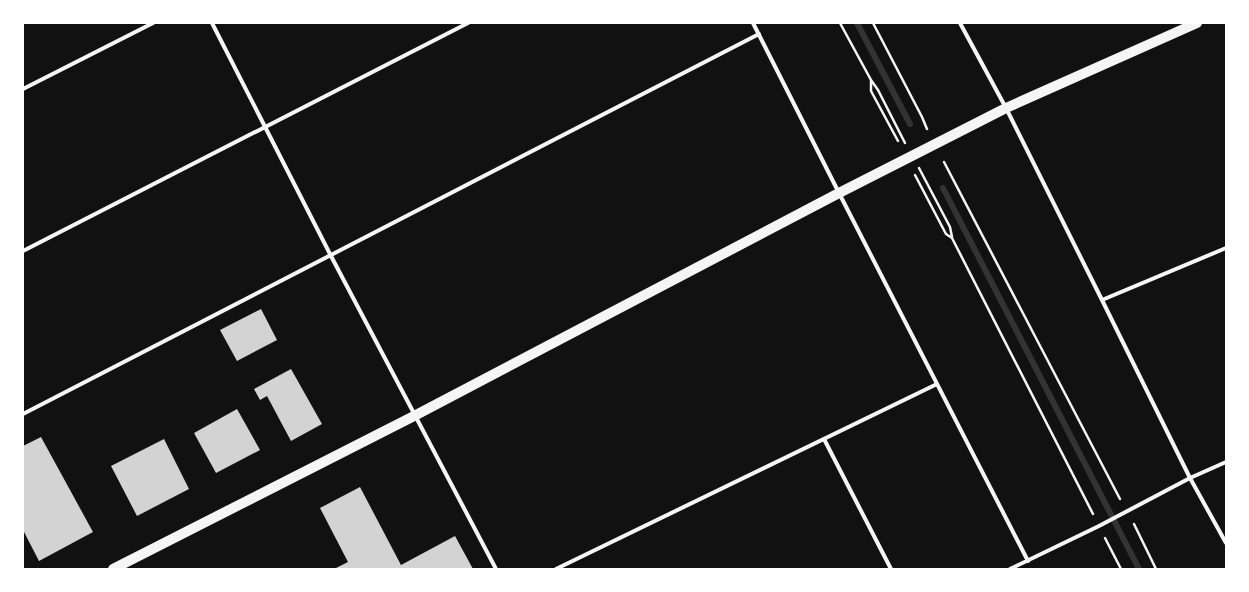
<svg xmlns="http://www.w3.org/2000/svg" width="1249" height="592" font-family="Lora,serif">
<rect width="100%" height="100%" fill="#111"/>
<g fill="none" stroke-linecap="round" stroke-linejoin="round">
<path stroke="#333" stroke-width="6" d="M857 23 910 124
M943 188 1139 569"/>
</g>
<path fill="#d3d3d3" d="M261 309 277 340 237 361 220 330Z
M291 369 322 424 291 441 267 396 260 400 254 389Z
M237 409 260 450 216 473 194 433Z
M41 437 93 532 39 561 23 530V446Z
M164 439 189 489 137 516 111 466Z
M360 487 401 565 455 536 473 569H334L348 562 320 508Z"/>
<g fill="none" stroke-linecap="round" stroke-linejoin="round">
<path stroke="#f5f5f5" stroke-width="2.5" d="M840 23 871 80V91L898 141
M873 23 922 117 927 129
M871 80 878 90 905 143
M944 162 1120 499
M919 168 950 227 952 237
M915 175 946 234 952 238 1093 514
M1134 524 1156 569
M1105 538 1121 569"/>
<path stroke="#f5f5f5" stroke-width="4" d="M212 23 331 256 496 569
M753 23 839 193 1028 561
M960 23 1006 108 1102 300 1190 478 1226 543
M23 89 153 23
M23 251 468 23
M1102 300 1226 248
M23 414 759 34
M824 439 891 569
M556 569 937 384
M1010 569 1099 526 1190 478 1226 462"/>
<path stroke="#f5f5f5" stroke-width="10" d="M113 569 416 415 839 193 1006 108 1197 23"/>
</g>
<rect width="1249" height="592" fill="none" stroke="#ffffff" stroke-width="48"/>
</svg>
